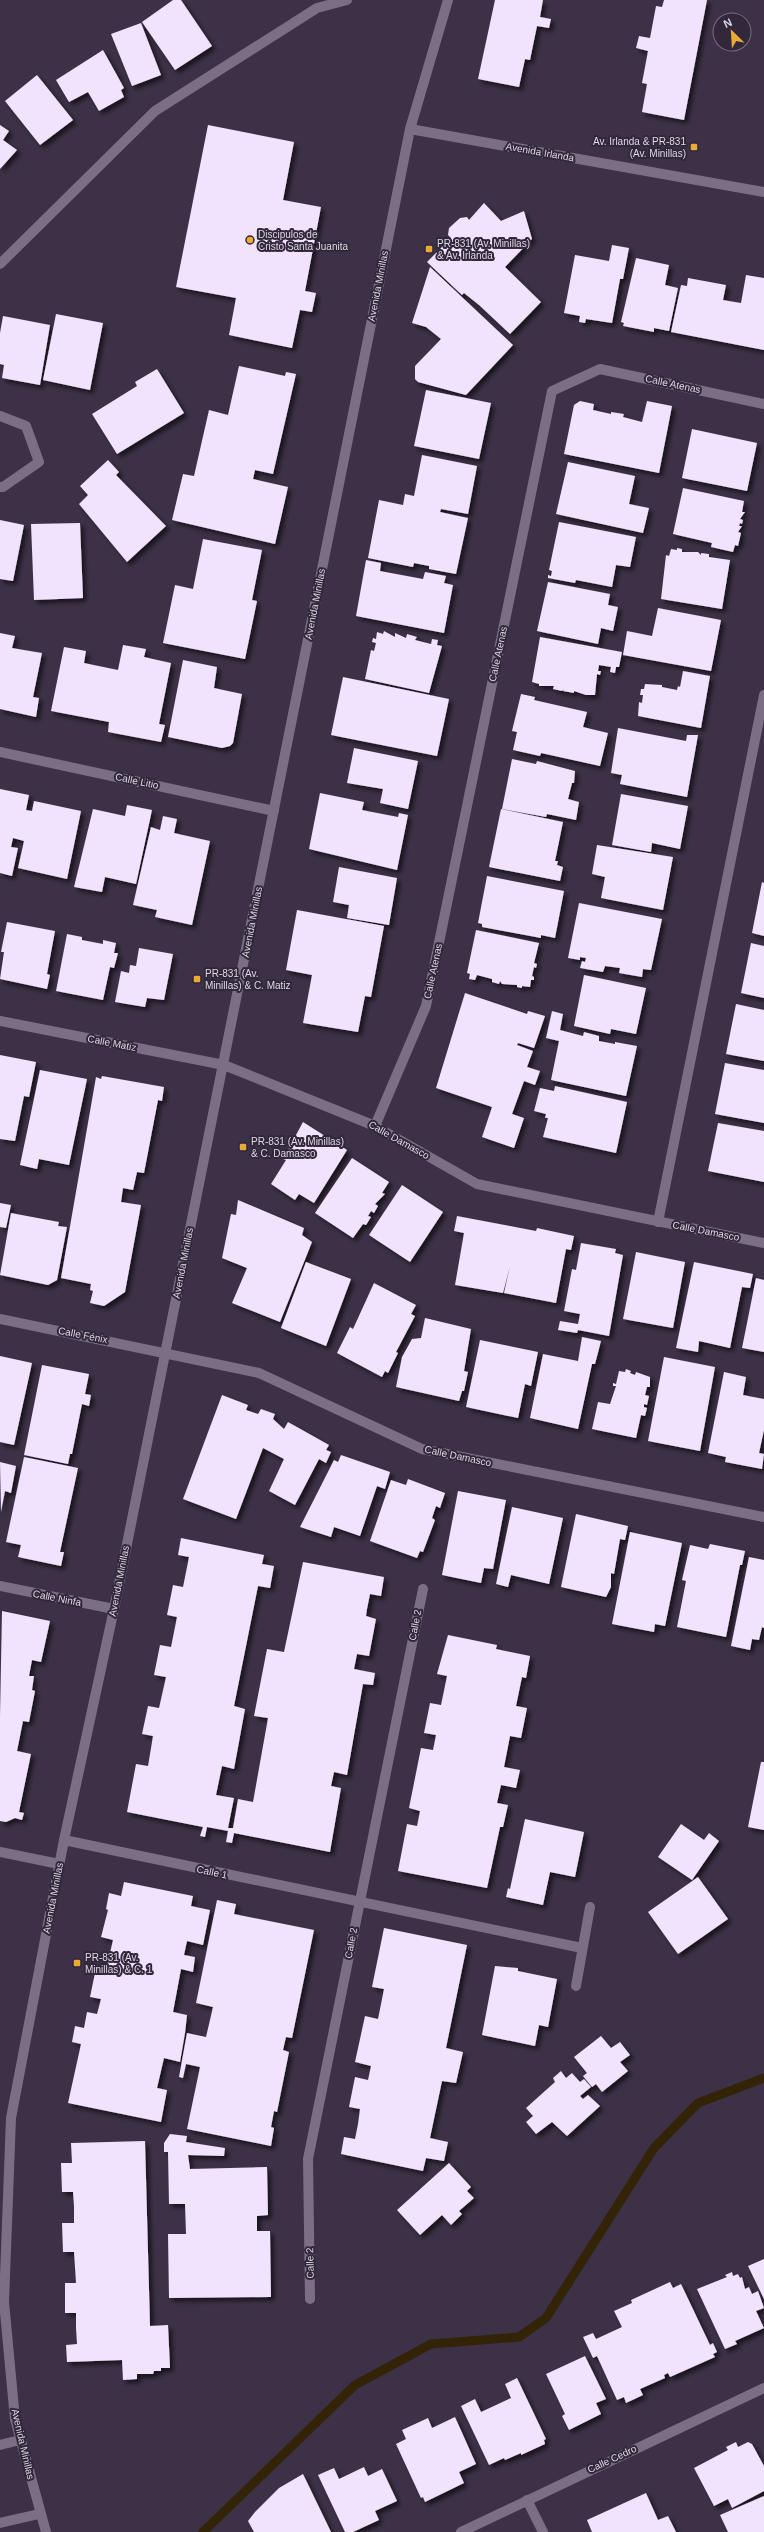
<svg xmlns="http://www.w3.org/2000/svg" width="764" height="2532" font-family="Helvetica,sans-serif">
<defs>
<filter id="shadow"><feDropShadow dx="3.5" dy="3.5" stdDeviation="2" flood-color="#0009"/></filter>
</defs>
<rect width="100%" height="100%" fill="#3c3146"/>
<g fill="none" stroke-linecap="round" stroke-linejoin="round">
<path stroke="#342407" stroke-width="9" d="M203 2532 355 2385 431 2344 519 2337 546 2318 654 2148 698 2103 764 2078"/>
</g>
<path fill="#f1e3fe" filter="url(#shadow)" d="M173 0H181L212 46 175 70 142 22Z
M495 0H543L540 17 551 19 549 28 537 26 530 60 525 59 519 87 478 79Z
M664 0H707L684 120 642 112 647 84 642 83 648 51 636 48 639 36 650 38 656 6 662 7Z
M141 23 161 75 132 86 111 34Z
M103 50 124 88 121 90 124 97 99 111 88 92 69 102 56 80Z
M37 75 73 120 40 145 5 101Z
M0 125 9 131 3 140 17 150 0 169Z
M208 125 294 142 283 200 321 207 305 291 316 293 312 312 300 310 292 348 229 335 236 298 176 287Z
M484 203 501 221 524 211 532 239 505 267 541 302 510 334 479 305 464 293 462 295 427 262 451 238 448 235 449 228 460 218 467 217 469 220Z
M612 245 629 248 623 279H620L612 323 586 319 585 323 579 322 580 316 564 313 575 255 609 261Z
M636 258 669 265 665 285 678 288 669 331 654 328V332L623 326 624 323 621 322Z
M430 267 513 345 466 395 418 382 415 379V366L441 339 426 327 412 323Z
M746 275 764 278V350L671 332 681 285 687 286 688 278 726 285 723 300 741 303Z
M56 314 103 323 90 390 43 380Z
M3 316 50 325 40 385 2 378 4 365 0 364V333Z
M239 366 285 376 286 372 296 374 273 474 255 470 253 479 288 487 275 544 172 520 183 474 194 476 209 410 228 415Z
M157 369 184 413 117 454 92 414 137 386 135 382Z
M426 390 491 403 479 459 414 446Z
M580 401 594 404 593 410 611 414V412L624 414 623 417 642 422 647 401 672 406 659 473 564 454 574 405Z
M692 429 757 443 747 491 682 478Z
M422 455 477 466 468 514 441 509 440 512 468 518 456 574 429 569V566L414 563 413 567 368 558 379 500 403 505 405 494 414 496Z
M108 460 119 472 116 475 166 526 127 562 79 504 88 495 80 486Z
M568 462 635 476 629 504 649 508 643 533 556 514Z
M683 488 744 501 742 512H745L740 519 743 520 742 524 740 523 739 526H742L738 532 741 533 738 546 735 545 733 552 711 547 712 543 673 534Z
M0 520 24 525 13 581 0 579Z
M559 522 636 537 630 567 616 565 612 587 576 580 575 583 548 578V575L551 576 552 571 549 570Z
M80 523 83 598 34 600 31 524Z
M203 539 262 550 252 600 257 601 245 659 163 643 175 585 193 589Z
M677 548 682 549V552H698L701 555V553L709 554V557L730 560 722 609 661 599 666 555 669 556 671 549 677 550Z
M366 560 381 563 380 571 423 579 425 572 446 576 444 583 453 585 444 633 356 616Z
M548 582 610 594 608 605 618 607 613 631 601 628 598 644 537 631Z
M658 608 721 620 711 671 623 655 627 631 652 636Z
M384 631 395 637V633L406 638 407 634 417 637 415 640 431 644 432 639 438 640 437 645 442 646 429 693 365 679 371 650 374 651 376 643 372 642 373 638 376 639 377 632 383 634Z
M0 633 15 636 12 648 42 653 33 697 39 698 36 717 0 709Z
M540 637 622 652 619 667H616L615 673 610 672 611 667 599 665 598 671H601L600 675 597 674 595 695H586L574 691V693L563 691 564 689 562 691 553 689 554 686H539V684L532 682Z
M123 645 146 649 144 657 171 663 159 724 165 725 161 742 108 732 109 722 51 711 64 647 86 651 84 663 118 670Z
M183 660 217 667 214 688 242 694 233 743 230 746 222 748 168 737Z
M683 671 710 676 701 728 638 716 639 702 642 703 643 695H640L641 689H644L645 684 662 685V687L677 690 678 686 680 687Z
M343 677 449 699 437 756 331 735Z
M521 694 535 697 534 700 587 712 583 727 608 733 600 766 541 753 540 756 513 750 517 732 512 731Z
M618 728 686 741 687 735H698L687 797 620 784 622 775 611 773Z
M354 748 418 761 408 809 380 803 383 789 347 783Z
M512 759 536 764 537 761 575 771 574 783H572L568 799 579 802 576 820 547 814 546 817 502 809Z
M0 789 29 795 26 810 32 811 34 801 81 811 67 879 18 868 24 841 13 838 11 847 18 848 12 876 0 873Z
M320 793 364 802 362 810 398 817 399 813 408 815 397 870 309 849Z
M621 794 688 806 680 849 652 843 651 852 612 845Z
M127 805 152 810 136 884 105 877 102 892 74 887 93 809 125 816Z
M501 809 563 822 555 861H558L557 865 563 867 560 881 489 867Z
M163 816 177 819 174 833 210 841 192 925 155 917 157 910 133 905 151 827 160 830Z
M597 845 673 857 663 910 601 898 605 877 592 874Z
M339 867 397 878 389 925 347 918 349 905 333 902Z
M487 876 564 891 555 938 541 935V938L482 927V924L478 923Z
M762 882 764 883V936L752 933Z
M579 903 662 919 651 970 643 969 642 977 619 973 620 968 605 966 603 972 580 968 582 961 585 962 586 958 580 957V960L568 958Z
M297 910 384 926 371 997 365 996 358 1032 303 1023 312 975 286 970Z
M7 922 55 931 47 974 50 975 47 989 0 979 4 952H1Z
M476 930 539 943 534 963 537 964 536 968 534 967 532 976 534 977V980H531L530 987 522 986V988L517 987V985L502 984 500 981 499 984 492 982V979L477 975 475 980 469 979 470 974 467 973Z
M67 934 82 937V940L103 944V940L116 943 114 953H118L114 968 110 967 103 1000 56 991Z
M751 943 764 946V998L741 993Z
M139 948 173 954 164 1000 147 998 145 1007 115 1002 121 971 129 973 130 965 136 966Z
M584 975 646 988 636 1034 611 1029 610 1034 574 1026Z
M465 993 527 1014 528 1011 545 1016 534 1048 518 1043 517 1045 533 1051 527 1067 540 1071 535 1085 524 1081 512 1114 524 1118 514 1148 482 1137 492 1107 436 1088Z
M736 1004 764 1010V1061L726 1054Z
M552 1011 563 1014 560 1030 583 1036 584 1032 599 1036V1041L615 1044V1042L637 1046 626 1096 551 1080 559 1041 546 1038Z
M0 1055 36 1062 29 1097 24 1096 15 1141 0 1139Z
M725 1063 764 1070V1123L715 1114Z
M40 1070 87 1079 69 1165 39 1159 37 1169 20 1165Z
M102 1076 164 1087 162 1101 158 1100 144 1173 137 1172 133 1190 123 1188 121 1202 141 1205 125 1292 104 1306 90 1303 93 1291 90 1290 91 1284 61 1278 96 1077 101 1079Z
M555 1086 627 1102 616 1153 543 1137 548 1118H545L546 1114 534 1111 540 1088 554 1091Z
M303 1122 347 1150 314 1203 299 1194 295 1200 271 1184 286 1160 283 1159Z
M718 1123 764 1131V1182L708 1171Z
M352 1158 389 1182 382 1193 385 1194 375 1204 378 1206 374 1213 371 1211 368 1216 371 1217 366 1225 363 1224 353 1238 315 1213Z
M402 1185 443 1212 410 1262 369 1235Z
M238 1200 304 1228 302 1235 312 1242 280 1322 232 1303 247 1268 222 1258 231 1214 236 1215Z
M0 1203 11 1205 6 1228 0 1227Z
M11 1213 59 1222 58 1226 67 1227 57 1280 48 1285 0 1275Z
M457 1216 536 1231 537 1228 574 1236 571 1250 566 1249 556 1303 504 1293 510 1266 503 1293 455 1285 464 1233 454 1231Z
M581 1243 616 1249 615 1253 623 1255 609 1336 578 1330 577 1333 558 1330 560 1321 578 1324 580 1314 564 1311 572 1269 576 1270Z
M636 1252 685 1262 673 1328 623 1319Z
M306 1262 351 1279 326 1346 281 1328Z
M694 1262 753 1274 750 1288 742 1287 730 1348 699 1341 698 1352 676 1348Z
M756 1278 764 1280V1352L742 1348Z
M374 1283 416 1305 411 1314 415 1316 396 1352 398 1353 388 1373 385 1371 382 1377 337 1353 350 1327 353 1329Z
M425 1318 471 1329 464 1371 468 1372 464 1391H462L459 1401 396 1387 402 1357 412 1339 421 1338Z
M582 1337 601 1341 595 1364H592L578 1429 530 1418 543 1354 578 1361Z
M480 1340 538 1352 531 1386 525 1384 518 1418 466 1407Z
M0 1356 32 1363 14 1445 0 1442Z
M664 1357 715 1367 700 1451 648 1441Z
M42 1365 89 1374 85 1394 91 1395 89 1406 82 1404 72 1454H70L68 1464 24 1455Z
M626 1369 631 1371 630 1373 635 1375 636 1372 650 1377V1387H647L645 1395 649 1396 647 1405 644 1404V1407L647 1408 645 1416 641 1415 636 1438 592 1429 598 1402 610 1404 616 1386H613V1383L616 1384 619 1371 625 1372Z
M724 1372 746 1377 743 1395 764 1399V1430L759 1453 764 1454 762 1469 725 1462 726 1457 708 1453Z
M222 1395 248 1405 246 1410 258 1414 261 1409 275 1414 273 1419 284 1429 288 1422 329 1445 326 1450 331 1452 326 1463 319 1459 295 1505 269 1491 284 1459 263 1448 236 1519 183 1499Z
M341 1455 390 1472 385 1489 377 1486 360 1536 334 1527 331 1537 300 1527 334 1460 338 1462Z
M24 1457 78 1468 60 1552H64L61 1566 18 1557 21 1545 6 1542Z
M0 1462 16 1466 11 1493 5 1491 1 1512Z
M408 1479 445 1493 440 1508 436 1506 432 1518 435 1520 423 1552 420 1551 417 1558 370 1541 391 1480 406 1485Z
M458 1491 506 1500 493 1569 484 1568 481 1583 442 1575Z
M512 1507 563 1518 549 1584 511 1575 508 1587 496 1584Z
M576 1514 628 1526 625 1540 620 1539 614 1574 611 1573V1587L606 1597 561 1587Z
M630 1532 682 1543 665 1626 655 1624 654 1632 612 1624Z
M181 1538 264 1555 262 1564 274 1566 270 1588 258 1586 234 1706 245 1709 234 1769 222 1766 216 1795 234 1798 228 1828H233L238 1799 253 1802 268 1718 254 1716 267 1649 284 1652 303 1562 384 1577 381 1596 370 1594 367 1609 366 1616 376 1619 369 1656 357 1654 354 1669 375 1673 373 1685 363 1684 347 1775 334 1772 331 1786 341 1788 330 1852 234 1833 232 1843 226 1842 228 1831 207 1827 205 1837 200 1836 203 1827 127 1812 136 1764 148 1766 153 1736 142 1734 148 1706 159 1708 166 1677 154 1675 160 1645 171 1647 177 1617 167 1615 173 1585 183 1587 189 1557 178 1555Z
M710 1544 745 1551 742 1565H740L726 1637 677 1627 686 1581 682 1580 690 1545 708 1549Z
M749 1557 764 1560V1628L762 1627 759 1640 752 1639 750 1650 731 1646Z
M2 1611 50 1621 41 1662 32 1660 29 1676H34L32 1690 35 1691 29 1722 23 1721 17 1751 31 1754 19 1812 24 1813 22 1820 15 1818 6 1822 0 1821V1716L14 1719 0 1716Z
M448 1635 497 1645 496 1649 530 1656 526 1678 522 1677 516 1706 527 1708 521 1738 510 1736 504 1767 520 1770 516 1788 501 1785 497 1803 508 1805 503 1827H500L487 1888 398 1871 407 1824 417 1826 420 1811 409 1808 421 1748 433 1750 436 1735 424 1733 430 1703 441 1705 447 1676 437 1674Z
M761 1762H764V1830L748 1827Z
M525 1819 584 1832 575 1877 550 1872 543 1905 506 1897 508 1888 510 1889Z
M681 1824 704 1840 709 1833 719 1841 692 1880 658 1857Z
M698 1877 728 1919 678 1954 648 1912Z
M124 1882 193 1896 191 1906 210 1910 203 1945 187 1941 184 1955 195 1957 193 1972 181 1969 173 2012 187 2015 185 2033 180 2062 164 2058 157 2088 167 2090 161 2122 68 2103 81 2044 72 2042 75 2026 84 2028 87 2012 97 2014 101 1999 90 1997 96 1968 106 1970 113 1940 101 1937 108 1910 106 1909 109 1893 121 1896Z
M217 1900 236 1904 234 1914 314 1930 292 2038 286 2037 283 2050 289 2052 277 2112 274 2111 271 2127 274 2128 271 2146 187 2129 200 2067 186 2064 183 2078 179 2077 187 2033 206 2037 213 2007 196 2003Z
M384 1928 467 1945 446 2048 463 2052 456 2083 442 2081 430 2138 448 2142 444 2161 426 2158 423 2171 341 2154 344 2137 355 2139 358 2124 360 2109 349 2107 355 2077 368 2080 371 2066 355 2062 365 2016 378 2019 384 1989 372 1987Z
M495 1966 518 1968V1971L557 1979 548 2027 539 2025 535 2046 482 2035Z
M601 2036 611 2048 620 2042 630 2055 620 2062 628 2071 602 2092 596 2084 592 2087 583 2076 587 2073 574 2057Z
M561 2071 566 2078 572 2073 580 2082 584 2079 591 2087 580 2096 583 2099 588 2095 600 2106 567 2136 552 2122 536 2134 526 2122 533 2116 526 2108 555 2082 553 2078Z
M170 2134 187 2136 186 2142 225 2148 224 2156 188 2155 190 2169 267 2167 268 2215 257 2216V2231H270L271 2297 169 2298 168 2234H186L185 2204H169L168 2152H164V2143Z
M145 2141 150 2326 168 2325 170 2368H161V2371H154L153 2374H137V2379L123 2380 122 2360 67 2362 66 2345 77 2344 76 2328V2313H65V2283H76L74 2252H63L62 2223H74V2206L73 2192H62L61 2163H72L71 2143Z
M449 2163 471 2187 467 2191 474 2198 459 2211 462 2214 451 2225 442 2215 420 2235 397 2210Z
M764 2259V2299L748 2266Z
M732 2272 733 2276 738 2274 740 2278 742 2277 745 2289 749 2287 752 2294 758 2291 764 2308 756 2311 764 2328 735 2341 737 2344 725 2349 697 2289 727 2277 725 2275Z
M670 2282 673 2288 681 2284 710 2345 713 2343 717 2352 713 2354 715 2357 670 2377 668 2373 664 2375 665 2378 640 2389 643 2395 626 2403 624 2397 617 2400 597 2356 593 2358 583 2337 593 2333 596 2339 622 2327 614 2311 632 2303 631 2300Z
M585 2356 606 2399 596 2403 601 2414 569 2430 562 2416 565 2414 546 2374Z
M517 2378 546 2439 544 2440 545 2444 521 2455V2453L505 2460 504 2458 489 2465 461 2406 475 2399 481 2412 511 2398 505 2384Z
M455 2417 476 2464 459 2472 464 2483 425 2502 423 2497 421 2498 396 2444 406 2439 402 2430 428 2418 432 2428Z
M736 2442 738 2447 748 2442 752 2444 764 2466V2491L732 2508 728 2499 714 2506 694 2468 728 2450 726 2447Z
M364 2467 368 2476 382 2469 397 2501 375 2511 379 2520 353 2532H345L318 2475 334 2468 339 2479Z
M303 2474 331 2532H254L248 2521 255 2512 279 2488Z
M646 2493 658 2520 668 2516 676 2532H592L587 2520Z
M764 2496V2532H728L720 2515Z"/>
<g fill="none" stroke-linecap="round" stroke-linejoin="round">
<path stroke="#7b6f86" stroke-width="10" d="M410 129 764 192
M0 264 155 111 317 8 347 0
M0 416 26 426 39 462 3 487H0
M0 752 274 811
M0 1021 224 1065 375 1126 477 1184 764 1243
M375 1126 426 1006 552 391 600 369 764 404
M658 1222 764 695
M0 1319 259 1373 422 1449 764 1517
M0 1586 114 1609
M64 1840 582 1948
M0 1852 59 1864
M576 1986 590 1907
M310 2299 308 2159 423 1589
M0 2445 20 2440
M527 2500 543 2532
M0 2523 39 2514
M46 2532 15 2419 4 2302 11 2118 64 1840 114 1609 410 129 448 0
M461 2532 764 2388"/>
</g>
<g fill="#e8ab37" stroke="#32273b" stroke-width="1.5">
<rect x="690" y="143" width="8" height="8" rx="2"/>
<circle cx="250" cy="240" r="4"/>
<rect x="425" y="245" width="8" height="8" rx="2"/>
<rect x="193" y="975" width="8" height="8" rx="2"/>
<rect x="239" y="1143" width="8" height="8" rx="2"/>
<rect x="73" y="1959" width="8" height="8" rx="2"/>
</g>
<g text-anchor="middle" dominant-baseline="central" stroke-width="4" stroke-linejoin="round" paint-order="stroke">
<g font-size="10" fill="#ded7e4" stroke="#32273b" text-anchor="start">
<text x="686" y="141" text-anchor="end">Av. Irlanda &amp; PR-831<tspan x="686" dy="12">(Av. Minillas)</tspan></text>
<text x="258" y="234">Discipulos de<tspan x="258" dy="12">Cristo Santa Juanita</tspan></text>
<text x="437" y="243">PR-831 (Av. Minillas)<tspan x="437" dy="12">&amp; Av. Irlanda</tspan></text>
<text x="205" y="973">PR-831 (Av.<tspan x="205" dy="12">Minillas) &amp; C. Matiz</tspan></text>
<text x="251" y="1141">PR-831 (Av. Minillas)<tspan x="251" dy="12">&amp; C. Damasco</tspan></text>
<text x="85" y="1957">PR-831 (Av.<tspan x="85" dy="12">Minillas) &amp; C. 1</tspan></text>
</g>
<g font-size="10" fill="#ded7e4" stroke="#32273b">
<text transform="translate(540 152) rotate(10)">Avenida Irlanda</text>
<text transform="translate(378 286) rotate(-79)">Avenida Minillas</text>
<text transform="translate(673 384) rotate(12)">Calle Atenas</text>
<text transform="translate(315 604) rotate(-79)">Avenida Minillas</text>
<text transform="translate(498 654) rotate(-78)">Calle Atenas</text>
<text transform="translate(137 781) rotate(12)">Calle Litio</text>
<text transform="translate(252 922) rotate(-79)">Avenida Minillas</text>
<text transform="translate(433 971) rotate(-78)">Calle Atenas</text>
<text transform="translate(112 1043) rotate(11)">Calle Matiz</text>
<text transform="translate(399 1140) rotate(29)">Calle Damasco</text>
<text transform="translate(706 1231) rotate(11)">Calle Damasco</text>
<text transform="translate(183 1263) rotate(-79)">Avenida Minillas</text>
<text transform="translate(83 1335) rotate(11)">Calle Fénix</text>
<text transform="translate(458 1456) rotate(12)">Calle Damasco</text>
<text transform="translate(119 1581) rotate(-79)">Avenida Minillas</text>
<text transform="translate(57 1598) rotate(11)">Calle Ninfa</text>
<text transform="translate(415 1625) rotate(-79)">Calle 2</text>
<text transform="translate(212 1872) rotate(12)">Calle 1</text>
<text transform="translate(53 1898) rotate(-79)">Avenida Minillas</text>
<text transform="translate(351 1943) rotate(-79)">Calle 2</text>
<text transform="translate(310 2263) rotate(-91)">Calle 2</text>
<text transform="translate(23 2444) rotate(77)">Avenida Minillas</text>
<text transform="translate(612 2459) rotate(-25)">Calle Cedro</text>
</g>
</g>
<g transform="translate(732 32) rotate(335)"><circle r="19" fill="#32273b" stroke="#776d7f"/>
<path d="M0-3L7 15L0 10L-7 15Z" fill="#e8ab37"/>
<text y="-6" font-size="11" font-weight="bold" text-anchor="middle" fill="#ded7e4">N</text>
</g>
</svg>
